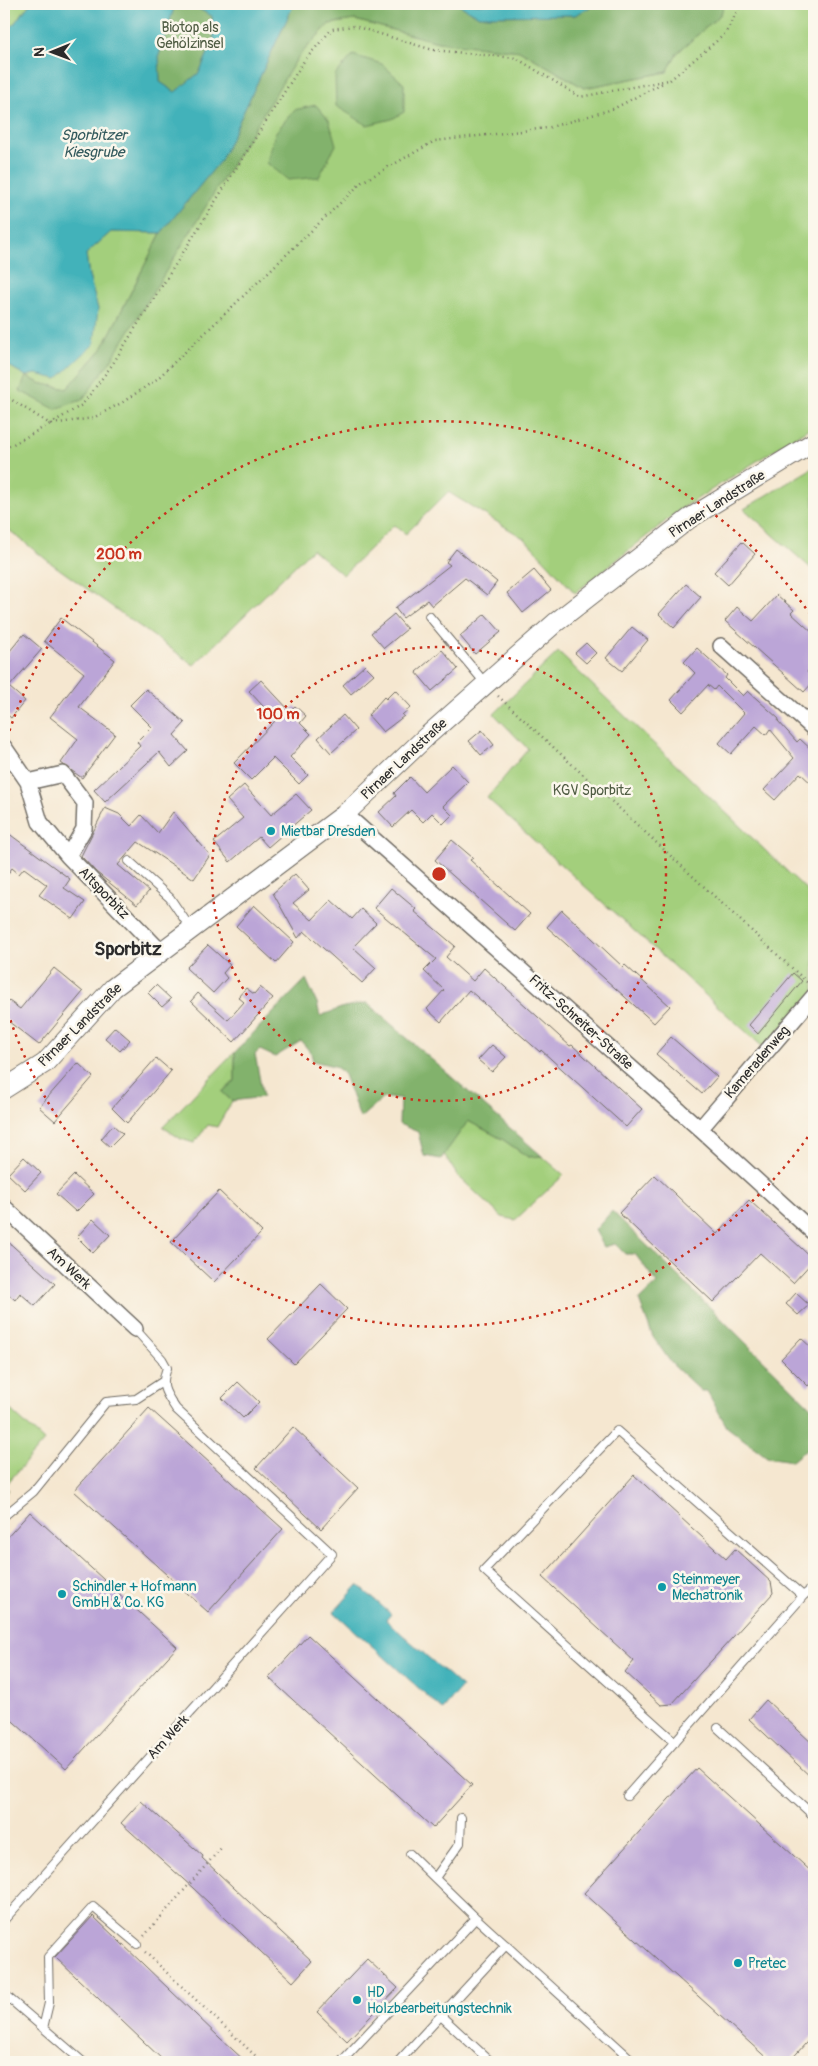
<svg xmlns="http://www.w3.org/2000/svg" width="818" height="2066" font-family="Pangolin,sans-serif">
<rect width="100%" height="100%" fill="#fbf7ec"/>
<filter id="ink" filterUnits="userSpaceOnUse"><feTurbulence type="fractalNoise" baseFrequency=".02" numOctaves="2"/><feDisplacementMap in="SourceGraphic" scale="10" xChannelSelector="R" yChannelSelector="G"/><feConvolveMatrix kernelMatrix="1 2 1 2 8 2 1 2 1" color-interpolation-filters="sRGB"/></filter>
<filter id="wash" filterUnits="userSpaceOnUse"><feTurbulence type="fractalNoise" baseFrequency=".0096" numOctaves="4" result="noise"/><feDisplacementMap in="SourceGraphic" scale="20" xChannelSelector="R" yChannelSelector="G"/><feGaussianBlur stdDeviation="1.12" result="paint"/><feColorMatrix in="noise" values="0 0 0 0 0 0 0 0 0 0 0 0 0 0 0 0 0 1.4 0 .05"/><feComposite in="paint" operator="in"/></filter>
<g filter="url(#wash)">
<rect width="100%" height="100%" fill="#f5e7d0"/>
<path fill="#a3cf7c" stroke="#677d54" d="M4 4H30L4 36Z
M725 4H814V425L681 509 575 593 525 539 448 492 406 534 394 525 343 575 312 549 194 665 48 561 4 526V363L26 376 36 374 98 309 89 276 86 254 111 232 161 233 102 349 67 389 39 383 27 376 20 391 82 400 298 57 329 24 355 20 438 42 521 51 584 88 667 72 677 53 720 15Z
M814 467V571L744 509Z
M558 652 814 897V991L764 1048 487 798 528 749 494 714Z
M235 1052V1081L222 1092 232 1101 217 1127 208 1125 194 1143 181 1139 163 1127Z
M468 1121 502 1139 528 1157 542 1156 564 1175 515 1220 502 1217 457 1175 444 1154Z
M4 1404 44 1441 4 1487 9 1490 4 1494Z"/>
<path fill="#82b26c" stroke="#566e4c" d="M294 4H457L479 16 575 15 597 4H725L720 15 677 53 667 72 584 88 521 51 438 42 355 20 329 24 298 57 110 362 82 400 55 409 20 391 26 376 39 383 67 389 102 349 161 233 221 160Z
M191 5 212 16 214 40 199 73 175 92 160 82 159 55 174 8Z
M353 55 382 64 404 84V112L392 119 367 125 336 106 335 75Z
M316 105 329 120 336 145 319 177 288 180 267 163 275 133 294 110Z
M306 979 317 1003 320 1016 344 1007 367 1003 542 1156 528 1157 502 1139 468 1121 441 1159 424 1156 418 1132 399 1124 400 1098H383L360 1118 343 1072 334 1066 313 1061 311 1053 301 1041 275 1057 260 1050 255 1054 263 1097 232 1101 222 1092 235 1081V1052Z
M612 1211 814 1410C814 1443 818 1440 792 1461L767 1457 727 1427 707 1391H701L672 1364 653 1337 639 1300 657 1283 635 1254H625L615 1244 604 1247 595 1230Z"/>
<path fill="#42b2ba" stroke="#366e72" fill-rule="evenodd" d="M30 4H294L221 160 161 233 111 232 86 254 89 276 98 309 94 344 57 379 36 374 26 376 4 363V36ZM191 5 212 16 214 40 199 73 175 92 160 82 159 55 174 8Z
M457 4H597L575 15 479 16Z
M358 1585 391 1614 386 1620 462 1687 443 1710 334 1612Z"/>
<g id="blocks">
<path fill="#bba5d7" d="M742 542 755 554 728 585 714 572Z
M456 549 497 582 487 595 465 578 432 606 427 600 403 618 395 608 450 565 446 562Z
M534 570 551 590 523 613 507 593Z
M686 584 701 597 674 628 659 614Z
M777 595 794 610 791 613 814 634V664L807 672 814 678V681L804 692 725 621 737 607 753 621Z
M394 614 407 629 384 648 371 633Z
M485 614 501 632 475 654 460 636Z
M61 618 115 660 79 707 115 734 82 778 61 763 78 739 50 717 84 673 44 641Z
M632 627 648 640 622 671 606 658Z
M24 634 42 649 9 687 25 701 11 718 4 712V658Z
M586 643 596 653 586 663 575 653Z
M697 648 727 675 725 678 743 696 748 691 779 719 778 721 797 742 800 739 814 752V786L800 773 775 800 764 790 794 758 770 729 766 735 756 726 731 754 719 743 744 713 717 686 714 690 708 685 683 712 671 700 695 673 684 662Z
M442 650 458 669 432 691 416 672Z
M365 665 374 674 351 694 343 685Z
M261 680 290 711 295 706 306 716 300 723 311 734 290 757 308 775 299 784 273 758 251 780 234 763 276 720 249 691Z
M146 689 185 723 174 735 188 751 171 767 159 752 105 802 94 790 140 746 137 742 152 727 130 705Z
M395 690 411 707 402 715 404 716 383 732 368 715 384 697 386 699Z
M343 715 356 730 331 753 318 738Z
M482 730 494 745 481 755 469 741Z
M452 765 468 782 443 806 452 815 443 824 432 813 423 822 411 810 393 827 379 812 396 796 394 793 410 777 424 792Z
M244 785 271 815 296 794 311 810 268 847 259 837 230 862 214 842 243 818 227 800Z
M105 808 119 814 131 826 141 815 158 833 173 812 210 855 194 879 138 842 118 865 149 891 137 905 96 872 81 856Z
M4 830 70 879 64 888 85 902 73 919 39 895 47 885 24 868 19 874 12 868 4 879Z
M452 840 473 858 470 860 530 914 515 931 435 860Z
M295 874 309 890 293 903 312 920 331 900 352 919 361 909 376 923 353 947 376 968 362 983 304 931 298 938 273 893Z
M391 888 416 909 414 911 455 946 446 957 473 981 484 968 570 1046 572 1045 642 1109 626 1127 541 1050 540 1052 469 990 441 1022 427 1009 444 990 424 971 436 959 374 908Z
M254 905 294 942 276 963 236 926Z
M562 910 623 967 625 965 670 1006 654 1023 547 927Z
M208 945 230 965 223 973 227 978 213 993 186 968Z
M54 968 83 992 39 1045 4 1018V1007L9 1001 20 1009Z
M793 973 802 981 758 1034 749 1025Z
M156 985 171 999 162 1007 148 993Z
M260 987 273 998 234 1042 191 1001 198 993 228 1020 244 1002 238 997 246 988 254 994Z
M115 1027 130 1040 120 1051 105 1038Z
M671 1037 717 1077 702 1094 656 1054Z
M492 1045 506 1057 492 1072 478 1060Z
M156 1058 171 1071 127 1123 112 1108Z
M78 1063 93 1077 55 1121 39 1107Z
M113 1125 123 1134 110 1147 101 1139Z
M24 1157 41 1173 25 1190 8 1174Z
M74 1175 94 1194 76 1212 56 1194Z
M655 1175 717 1234 749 1200 814 1260 793 1283 760 1253 713 1302 619 1213Z
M219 1191 262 1232 214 1282 171 1242Z
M93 1219 110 1235 93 1253 77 1237Z
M4 1238 55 1284 35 1306 20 1293 15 1300 4 1290Z
M321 1284 347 1309 294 1364 268 1339Z
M796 1293 809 1305 798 1315 786 1304Z
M801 1338 814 1350V1379L808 1386 781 1359Z
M238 1382 259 1402 243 1418 222 1398Z
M149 1408 283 1529 208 1612 74 1491Z
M293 1427 358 1488 321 1529 256 1468Z
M634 1475 726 1559 735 1549 771 1582 773 1593 672 1704 661 1705 625 1672 634 1661 542 1577Z
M30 1512 177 1647 66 1769 4 1713V1541Z
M308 1635 472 1785 433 1828 269 1678Z
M766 1700 814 1745V1780L749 1719Z
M697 1768 814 1874V2034L789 2062H771L584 1893Z
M141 1801 203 1856 202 1858 312 1961 293 1982 193 1888 121 1823Z
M93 1916 220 2038 246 2062H165L55 1957Z
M367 1959 398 1988 347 2041 317 2012Z"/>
</g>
</g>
<g filter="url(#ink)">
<use href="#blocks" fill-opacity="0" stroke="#726d65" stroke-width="1"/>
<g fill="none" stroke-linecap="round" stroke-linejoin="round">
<g stroke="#726d65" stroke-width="10">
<path id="service" d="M429 616 485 683
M129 861 170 898 191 929
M4 1516 33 1492 106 1402 136 1399 162 1382
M814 1622V1623
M718 1728 814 1816
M675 1742 484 1570 617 1431 803 1596
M627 1796 803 1596 814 1587
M410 1854 476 1918 634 2062
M435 1878 460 1843 461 1818
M4 1920 332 1554 176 1409C165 1392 160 1387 167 1368L162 1359 135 1329
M4 1994 83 2062
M441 2016 491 2062
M43 2028 49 2003 48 1957 93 1907 137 1944
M341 2062 476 1918
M398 2062 506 1945"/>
</g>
<g stroke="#726d65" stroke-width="18">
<path id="minor" d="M721 646 814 729
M4 747 28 782 40 822 68 856 161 952
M28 782 63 774 85 803 84 829 68 856
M345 814 700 1129 814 1233
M700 1129 814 996
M4 1207 135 1329"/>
</g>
<g stroke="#726d65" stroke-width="21">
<path id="tertiary" d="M4 1089 45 1063 113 988 345 814 427 736 555 623 690 518 814 442"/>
</g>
<path stroke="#726d65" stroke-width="2.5" stroke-dasharray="1 4" stroke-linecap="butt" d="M4 7 6 4
M670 80 725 34 741 4
M4 395 50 424 4 449
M50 424 82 405 112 365 304 61 332 29 354 26 433 50 516 58 580 97 669 80
M52 424 93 418 123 402 157 379 362 182 435 141 547 128 613 109 665 82
M4 425V395
M498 696 808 983
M144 1936 222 1847
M145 1952 262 2062"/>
<use href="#service" stroke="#fff" stroke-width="8"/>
<use href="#minor" stroke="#fff" stroke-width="15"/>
<use href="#tertiary" stroke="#fff" stroke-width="19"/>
</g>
</g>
<g fill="none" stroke="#c8321e" stroke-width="2.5" stroke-dasharray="2.5 5">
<circle cx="439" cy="874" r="227"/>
<path d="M812 1131A453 453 0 0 1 5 1003M5 745A453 453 0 0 1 812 617"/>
</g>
<g fill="#0f9aa8" stroke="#fbf7ec" stroke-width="2">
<circle cx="271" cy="831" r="5"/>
<circle cx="662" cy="1587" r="5"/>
<circle cx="62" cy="1594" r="5"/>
<circle cx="738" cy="1963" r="5"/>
<circle cx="357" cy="2000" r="5"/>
</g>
<g text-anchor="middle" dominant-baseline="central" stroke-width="5" stroke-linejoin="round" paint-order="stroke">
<g font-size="14" fill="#4f5c43" stroke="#fbf7ec">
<text x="190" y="27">Biotop als<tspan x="190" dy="16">Gehölzinsel</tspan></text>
<text x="592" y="790">KGV Sporbitz</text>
</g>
<g font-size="14" fill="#2b2b2b" stroke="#fbf7ec">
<text transform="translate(717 504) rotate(-33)">Pirnaer Landstraße</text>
<text transform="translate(404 759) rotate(-43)">Pirnaer Landstraße</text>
<text transform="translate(104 893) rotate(46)">Altsporbitz</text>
<text transform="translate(581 1022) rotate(42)">Fritz-Schreiter-Straße</text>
<text transform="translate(80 1025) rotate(-45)">Pirnaer Landstraße</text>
<text transform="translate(757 1062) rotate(-49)">Kameradenweg</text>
<text transform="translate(69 1268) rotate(43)">Am Werk</text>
<text transform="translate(168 1737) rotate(-48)">Am Werk</text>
</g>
<g font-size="14" fill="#0d838f" stroke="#fbf7ec" text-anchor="start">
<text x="281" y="831">Mietbar Dresden</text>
<text x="672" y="1579">Steinmeyer<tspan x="672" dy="16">Mechatronik</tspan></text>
<text x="72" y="1586">Schindler + Hofmann<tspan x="72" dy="16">GmbH &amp; Co. KG</tspan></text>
<text x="748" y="1963">Pretec</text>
<text x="367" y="1992">HD<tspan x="367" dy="16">Holzbearbeitungstechnik</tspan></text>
</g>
<g font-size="15" font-style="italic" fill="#335a5d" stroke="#fbf7ec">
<text x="94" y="135">Sporbitzer<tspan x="94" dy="17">Kiesgrube</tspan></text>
</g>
<g font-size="19" font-weight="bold" fill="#2b2b2b" stroke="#fbf7ec">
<text x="128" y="949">Sporbitz</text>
</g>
</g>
<circle cx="439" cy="874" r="8" fill="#c8321e" stroke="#fbf7ec" stroke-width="2.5"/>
<g font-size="15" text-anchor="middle" font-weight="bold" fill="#c8321e" stroke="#fbf7ec" stroke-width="5" stroke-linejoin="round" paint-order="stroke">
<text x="119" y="559">200 m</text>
<text x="278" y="719">100 m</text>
</g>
<rect width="818" height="2066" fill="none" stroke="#fbf7ec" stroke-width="20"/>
<g transform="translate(52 52) rotate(269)" stroke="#fbf7ec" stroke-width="4" paint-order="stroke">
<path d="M0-4L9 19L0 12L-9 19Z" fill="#2b2b2b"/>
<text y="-8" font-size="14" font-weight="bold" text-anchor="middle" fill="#2b2b2b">N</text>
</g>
</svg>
